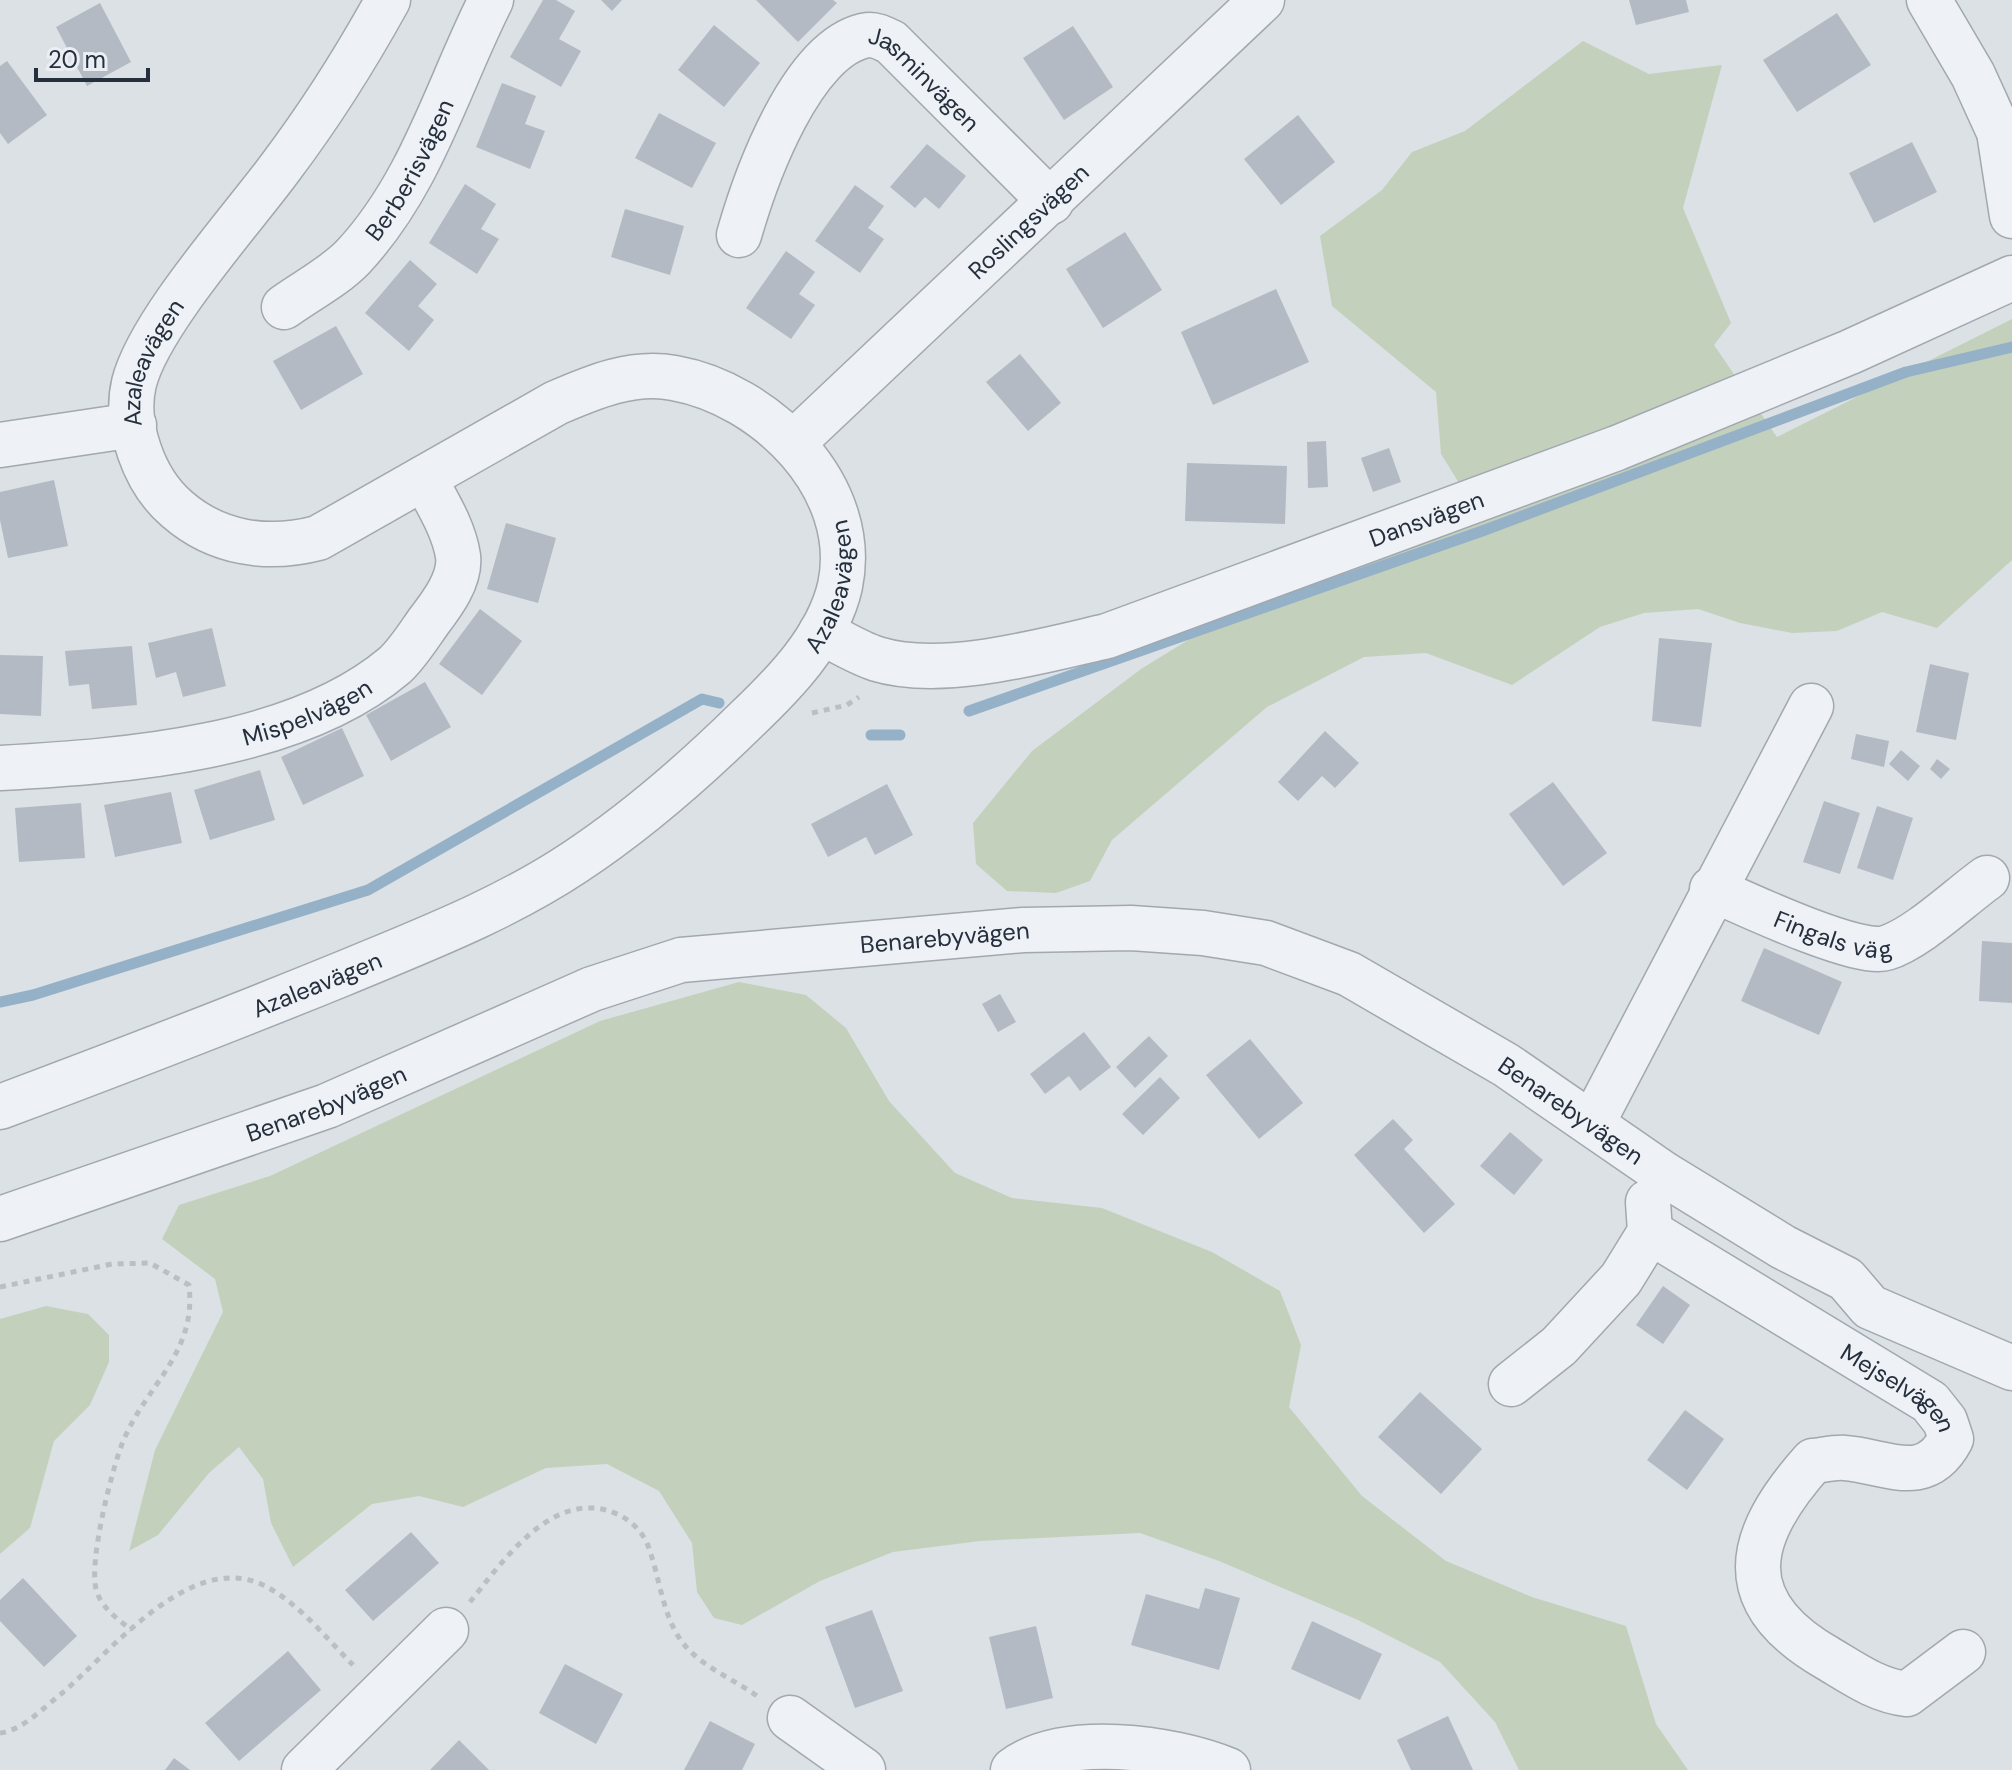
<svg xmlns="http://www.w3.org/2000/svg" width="2012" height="1770" font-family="'DM Sans',sans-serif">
<rect width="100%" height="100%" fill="#dce1e6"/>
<path fill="#c3d1bc" d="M1583 41 1649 74 1722 65 1683 208 1731 323 1714 345 1777 437 2012 319V560L1937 628 1882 612 1837 631 1792 633 1740 623 1698 609 1644 613 1600 627 1512 685 1426 653 1364 657 1267 707 1112 840 1090 881 1056 893 1007 891 976 864 973 823 1032 751 1141 669 1279 584 1477 512 1441 454 1436 392 1332 306 1320 236 1382 190 1412 152 1465 131Z
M739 982 806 995 846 1028 889 1101 955 1173 1012 1198 1102 1208 1212 1252 1280 1291 1301 1345 1289 1407 1362 1496 1446 1561 1532 1597 1626 1626 1656 1724 1688 1770H1519L1495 1722 1440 1662 1358 1620 1219 1561 1140 1533 980 1541 893 1552 820 1581 742 1625 714 1618 697 1592 692 1543 659 1491 607 1464 546 1468 463 1507 419 1496 372 1504 293 1567 271 1523 263 1479 239 1447 209 1473 158 1535 129 1551 155 1450 223 1312 215 1279 162 1239 179 1205 270 1176 600 1021Z
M46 1306 88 1314 109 1335V1362L90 1405 54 1441 30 1528 0 1554V1319Z"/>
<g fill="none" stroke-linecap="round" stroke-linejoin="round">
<path stroke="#95b1c8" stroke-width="11" d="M969 711 1485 530 1906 372 2012 347
M871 735H900
M0 1002 33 995 368 890 702 699 719 703"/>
</g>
<path fill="#b3bac3" d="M543 0H556L575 11 559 39 581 51 561 87 510 57Z
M601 0H622L612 11Z
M756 0H833L837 3 798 42Z
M1629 0H1686L1689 12 1636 25Z
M100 3 131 62 87 86 56 27Z
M1837 13 1871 65 1797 112 1763 60Z
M714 25 760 63 724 107 678 70Z
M1073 26 1113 87 1064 120 1023 58Z
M7 61 47 115 8 144 0 133V66Z
M502 83 536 96 525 124 545 131 530 169 476 147Z
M659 113 716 143 692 188 635 158Z
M1298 115 1335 162 1281 205 1244 159Z
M1912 142 1937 192 1874 223 1849 173Z
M927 144 966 176 939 209 925 197 915 208 890 187Z
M465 184 496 204 481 229 499 239 477 274 429 243Z
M855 185 884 206 868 228 884 239 860 273 815 241Z
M625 209 684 226 670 275 611 257Z
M1125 232 1162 290 1103 328 1066 269Z
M786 251 815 272 799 294 815 305 791 339 746 308Z
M410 260 437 284 418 306 434 320 409 351 365 313Z
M1276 289 1309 362 1213 405 1181 332Z
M336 326 363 374 301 410 273 361Z
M1020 354 1061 403 1028 431 986 382Z
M1326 441 1328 487 1308 488 1307 442Z
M1389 448 1401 482 1373 492 1361 458Z
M1187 463 1287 466 1285 524 1185 521Z
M54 480 68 546 8 558 0 520V492Z
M506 523 556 538 538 603 487 589Z
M480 609 522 641 482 695 439 664Z
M212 628 226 686 183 697 176 672 156 678 148 643Z
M1659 638 1712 643 1701 727 1652 721Z
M132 646 137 705 92 709 89 684 69 686 65 651Z
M0 655 43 656 41 716 0 714Z
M1930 664 1969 673 1956 740 1916 732Z
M425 682 451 727 391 761 366 715Z
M342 728 364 776 303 805 281 757Z
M1325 731 1359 763 1335 788 1322 776 1298 801 1278 782Z
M1856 734 1889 741 1884 767 1851 759Z
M1901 750 1920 766 1908 781 1889 764Z
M1937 759 1950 769 1941 779 1930 769Z
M260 770 275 820 210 840 194 790Z
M1553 782 1607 853 1563 886 1509 814Z
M887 784 913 835 875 855 866 837 828 857 811 824Z
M171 792 182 843 115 857 104 805Z
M1824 801 1860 813 1840 874 1803 862Z
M81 803 85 858 19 862 15 808Z
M1877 806 1913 818 1893 880 1857 868Z
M1982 941 2012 943V1003L1979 1001Z
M1764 948 1842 982 1819 1035 1741 1001Z
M1000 994 1016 1022 998 1032 982 1004Z
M1084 1032 1111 1067 1080 1091 1069 1076 1045 1094 1030 1074Z
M1149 1036 1168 1056 1135 1088 1116 1067Z
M1250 1039 1303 1103 1259 1139 1206 1075Z
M1160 1077 1180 1098 1143 1135 1122 1114Z
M1393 1119 1413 1140 1404 1149 1455 1204 1424 1233 1354 1155Z
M1510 1132 1543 1160 1514 1195 1480 1166Z
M1663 1286 1690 1305 1663 1344 1636 1325Z
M1420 1392 1482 1449 1441 1494 1378 1437Z
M1685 1410 1724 1439 1687 1490 1647 1460Z
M411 1532 439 1563 373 1621 345 1590Z
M23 1578 77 1636 44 1667 0 1621V1600Z
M1205 1588 1240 1598 1219 1670 1131 1645 1146 1594 1199 1609Z
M872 1610 903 1691 855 1708 825 1627Z
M1312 1621 1382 1654 1360 1700 1291 1669Z
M1036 1626 1053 1698 1006 1709 989 1637Z
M288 1651 321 1690 239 1761 205 1723Z
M565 1664 623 1694 596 1744 539 1713Z
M1448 1716 1473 1770H1411L1397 1740Z
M710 1721 755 1744 742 1770H684Z
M459 1740 489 1770H430Z
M174 1758 190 1770H165Z"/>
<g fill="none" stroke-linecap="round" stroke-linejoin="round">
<g stroke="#a1a8b0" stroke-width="47">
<g id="minor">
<path d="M1929 0 1973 75 1999 132 2012 216"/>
<path id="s1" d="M739 235C755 179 802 45 868 35 875 34 884 39 891 42L1051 202"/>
<path id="s2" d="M284 307C306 291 335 276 353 257 422 183 447 87 491 0"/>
<path id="s3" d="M794 442 1262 0"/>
<path d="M0 445 134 425"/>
<path id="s4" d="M821 632C839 641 858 653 877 659 942 679 1042 651 1107 636L1617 448 1850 352 2012 278"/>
<path id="s5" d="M0 768C125 761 296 749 395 665 408 653 419 635 429 621 442 604 461 579 458 556 454 529 437 502 424 478"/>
<path id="s6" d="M1712 889C1743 903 1858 957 1886 948 1918 938 1959 898 1987 878"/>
<path id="s7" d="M0 1107C115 1064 229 1020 342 974 421 941 503 910 575 862 637 821 693 772 746 720 784 684 828 639 840 586 861 487 765 394 674 378 633 370 593 387 556 403L318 538C268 551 217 544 177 509 144 481 124 425 134 383 149 323 241 221 280 168 320 115 356 58 388 0"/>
<path d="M1592 1124 1811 706"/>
<path id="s8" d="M0 1219 327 1106 592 989 681 960 1023 930 1131 928 1203 933 1266 943 1349 974 1506 1065 1664 1174 1783 1247 1846 1279 1870 1307 2012 1368"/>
<path id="s9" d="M1650 1232 1930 1402 1945 1421 1951 1439C1925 1488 1886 1461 1845 1458 1835 1457 1823 1460 1813 1461 1745 1537 1729 1602 1829 1659 1854 1674 1878 1691 1907 1694L1963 1652"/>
<path d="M1511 1384 1559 1346 1621 1279 1650 1232 1648 1202"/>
<path d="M790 1718 863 1770"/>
<path d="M304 1770 446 1630"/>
<path d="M1013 1770C1063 1732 1173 1747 1228 1770"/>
</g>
</g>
<path stroke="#babfc5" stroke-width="5" stroke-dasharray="6 6" stroke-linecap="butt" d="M812 713 847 705 859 697
M0 1287 112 1264 150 1263 189 1285C197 1355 145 1385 122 1444 111 1473 89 1560 96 1589 101 1608 117 1618 131 1630
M470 1602C503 1561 554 1486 617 1514 629 1519 641 1530 647 1543 661 1578 662 1624 690 1651 708 1669 736 1681 757 1696
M0 1733C23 1730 43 1708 61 1694 110 1653 190 1550 263 1585 298 1602 326 1638 353 1665"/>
<use href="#minor" stroke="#eef1f5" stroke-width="44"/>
</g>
<g text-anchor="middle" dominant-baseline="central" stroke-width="6" stroke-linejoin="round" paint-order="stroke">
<g font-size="24" fill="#252f3d" stroke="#ebeff4">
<text stroke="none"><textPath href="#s1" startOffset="320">Jasminvägen</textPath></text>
<text stroke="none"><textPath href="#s2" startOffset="190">Berberisvägen</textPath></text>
<text stroke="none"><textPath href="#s3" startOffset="322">Roslingsvägen</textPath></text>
<text stroke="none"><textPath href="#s7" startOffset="2018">Azaleavägen</textPath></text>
<text stroke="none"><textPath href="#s4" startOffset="636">Dansvägen</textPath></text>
<text stroke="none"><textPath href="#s7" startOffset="1012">Azaleavägen</textPath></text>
<text stroke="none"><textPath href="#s5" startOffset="314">Mispelvägen</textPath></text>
<text stroke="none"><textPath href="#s6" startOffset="130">Fingals väg</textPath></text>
<text stroke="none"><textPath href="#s8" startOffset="994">Benarebyvägen</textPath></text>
<text stroke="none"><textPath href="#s7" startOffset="340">Azaleavägen</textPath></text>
<text stroke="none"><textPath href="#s8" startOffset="346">Benarebyvägen</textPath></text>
<text stroke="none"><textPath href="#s8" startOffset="1666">Benarebyvägen</textPath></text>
<text stroke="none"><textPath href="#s9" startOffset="294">Mejselvägen</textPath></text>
</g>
</g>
<path d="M36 68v12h112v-12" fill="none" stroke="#252f3d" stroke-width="4"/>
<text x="48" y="68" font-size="24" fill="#252f3d" stroke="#ebeff4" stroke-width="6" paint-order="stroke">20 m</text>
</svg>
